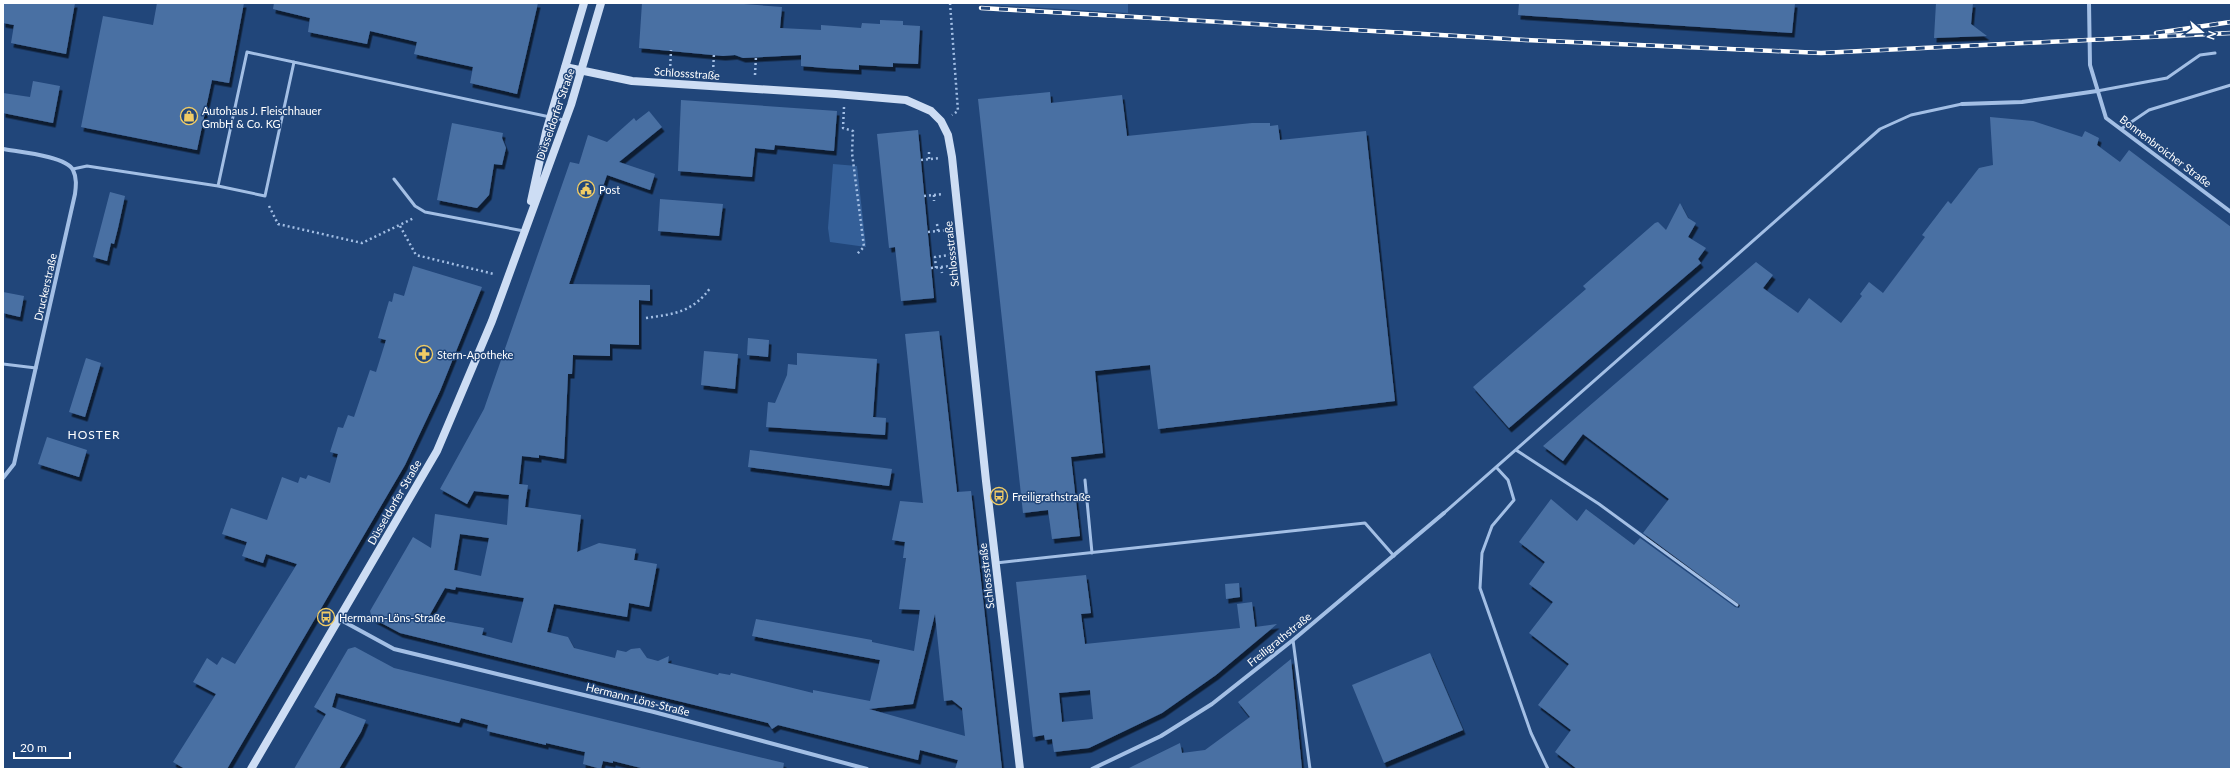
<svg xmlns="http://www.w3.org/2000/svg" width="2234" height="772" font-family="Lato,sans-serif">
<defs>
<filter id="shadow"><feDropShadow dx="2.5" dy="4.5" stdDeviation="0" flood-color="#0009"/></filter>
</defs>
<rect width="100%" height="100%" fill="#21467a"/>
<path fill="#345f98" d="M960 3H1128V13Z
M833 164 857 166 866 247 830 242 828 228Z"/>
<path fill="#4a70a3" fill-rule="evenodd" filter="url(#shadow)" d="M3 3H75L66 54 11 43 14 25 3 23Z
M157 3H244L229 83 212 80 197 150 81 127 103 16 153 25Z
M274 3H538L517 94 470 83 473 67 414 54 417 42 370 31 367 44 308 32 310 18 273 9Z
M642 3H730L782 7 780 28 821 30V25L861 28 862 23 880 24V20L903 21V25L920 26 918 64 893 63V67L859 65V70L825 68 801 66V55L743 58 735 55 723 56 639 48Z
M1519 3H1795L1792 33 1518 15Z
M1936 3H1973L1971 24 1987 36 1934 38Z
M33 81 60 86 53 123 3 113V93L30 97Z
M1050 92 1051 103 1122 95 1127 136 1252 123H1270V126L1278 125 1280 140 1366 131 1395 401 1158 429 1150 365 1095 371 1103 453 1071 457 1080 536 1052 539 1048 510 1023 513 978 99Z
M681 100 837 111 834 151 775 145 774 150 755 148 752 177 678 171Z
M649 111 662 127 619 162 655 174 650 190 607 175 569 284 650 285V301L639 300V345L610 344V356L573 355 572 374H568L564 459 539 455V458L522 456 519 484 528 485 525 507 581 515 577 552 599 543 636 549 634 560 657 564 649 607 629 603 627 617 554 604 547 632 568 637 574 648 615 658 617 650 626 652 631 649 640 648 647 658 658 661 669 656 668 663 718 675 719 673 730 675 731 673 813 693V690L870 701 880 660 752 636 756 619 872 640V642L914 651 920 610 899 609 906 558H903L905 542 892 540 900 501 923 503 905 334 939 331 957 492 971 491 1002 769H955L958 760 920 750 918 760 778 725 772 729 768 723 400 633 372 618 370 611 413 537 431 548 435 514 507 525 509 495 474 491 467 504 440 489 484 409 570 162 579 164 588 135 607 142 634 118 636 121ZM460 534 489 538 481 576 454 570ZM456 587 524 598 512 643 482 635 484 628 428 618 445 588 455 590ZM935 614 944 701 952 700 962 708 965 736 869 709 913 704Z
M1990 117 2033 121 2082 137 2085 131 2099 138 2097 145 2120 162 2129 150 2231 227V769H1577L1555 752 1571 730 1538 705 1569 664 1529 633 1553 602 1529 584 1545 562 1519 542 1551 499 1577 521 1586 509 1634 545 1640 538 1735 607 1739 608 1740 605 1643 533 1669 499 1583 434 1563 461 1543 446 1756 262 1773 275 1763 288 1798 313 1809 298 1841 323 1862 296 1860 294 1869 282 1883 293 1925 237 1922 235 1948 201 1951 204 1979 168 1993 165Z
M452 123 503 133 502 138 506 148 502 165 494 164 489 195 477 208 437 200Z
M918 130 934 298 901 301 895 247 889 248 877 134Z
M110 192 125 196 118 228 114 244 111 243 107 261 93 257Z
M660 199 723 204 719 236 658 231Z
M1680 203 1688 218 1696 223 1688 237 1706 248 1698 259 1701 263 1509 428 1473 387 1586 289 1583 286 1655 223 1658 222 1666 230Z
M413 266 482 287 440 391 405 465 227 769H185L173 762 216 694 193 682 207 658 217 665 222 657 235 664 297 564 266 554 263 563 242 556 247 542 222 534 231 508 267 520 282 477 298 483 300 477 306 479 308 475 330 483 338 454 330 452 338 427 343 428 348 415 354 417 370 370 376 372 386 340 378 338 389 301 392 302 394 293 404 296Z
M3 292 24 296 20 317 3 313Z
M748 338 769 340 768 357 747 355Z
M704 351 738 354 735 389 701 385Z
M797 353 877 359 873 417 886 418 885 435 766 427 768 402 775 403 787 375 788 364 797 365Z
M86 358 101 363 85 417 69 412Z
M47 437 87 450 79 477 38 464Z
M750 450 892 469 889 486 748 467Z
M1086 575 1091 613 1081 614 1085 644 1240 628 1237 604 1252 602 1255 627 1277 624 1216 675 1162 713 1089 748 1054 752 1052 739 1045 740 1044 735 1033 737 1016 582ZM1090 690 1093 719 1062 722 1059 693Z
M1239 583 1240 597 1226 599 1225 584Z
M355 647 394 668 784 763 783 769H645L613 761V763L603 761 601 769 583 764 585 752 576 750 546 743V745L487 731 488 725 461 718 459 723 336 693 332 707 366 720 361 732 339 769H294L326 714 314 707 348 649Z
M1430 653 1463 730 1384 763 1352 685Z
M1291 659 1302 769H1127L1180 743 1182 753 1205 750 1250 717 1238 702Z"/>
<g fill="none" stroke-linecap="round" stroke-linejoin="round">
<path stroke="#a3bfe5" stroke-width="2.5" stroke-dasharray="2 3" stroke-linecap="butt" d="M950 3 958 111 952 115
M670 71 671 50
M713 72 714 53
M755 75 756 56
M844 107 843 128 853 131 852 153 864 247 856 255
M929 152V159
M921 160 940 158
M934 195V201
M924 196 943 194
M269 206 278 224 362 243 414 218
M937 224 938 231
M400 226 416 255 494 274
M928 232 947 230
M941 267 942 273
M931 268 951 266
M936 268 935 257 949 255
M646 318C675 314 693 312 711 287"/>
<path stroke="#a3bfe5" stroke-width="3" d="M294 62 265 196 218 186 247 52 564 120
M2097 91 2167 78 2200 55 2215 53
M2121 129 2149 110 2231 85
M73 169 87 166 218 186
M394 179 415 206 425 212 524 231
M3 364 36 368
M1516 450 1599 504 1737 605
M1496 467 1508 480 1514 500 1492 526 1482 553 1480 588 1531 733 1548 769
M1085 480 1092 553
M1444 513 1880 129 1911 115 1962 104
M996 563 1365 523 1394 556
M1293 640 1310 769"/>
<path stroke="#a3bfe5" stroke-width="4" d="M2089 3 2090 65 2106 118 2231 212
M1962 104 2022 102 2097 91
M3 149C19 152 66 156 73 170 77 178 76 186 75 194L14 464 3 478
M339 619 394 649 654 712 867 769
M1092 769 1161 736 1212 704 1293 640 1444 513"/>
<path stroke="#cdddf4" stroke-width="8" d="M565 67 632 81 836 94 906 100 931 111 941 121 948 135 952 157 986 481 1020 769
M531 201 546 132 584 3
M251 769 437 451 492 321 571 105 601 3"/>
<g stroke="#fff" stroke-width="4.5">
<path id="rail" d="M981 8 1526 40 1821 53 2231 33
M2156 33 2231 22"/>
</g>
<use href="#rail" stroke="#21467a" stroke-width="3" stroke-dasharray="9" stroke-linecap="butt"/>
</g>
<defs>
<g id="shop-ring" transform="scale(0.9)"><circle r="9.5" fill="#21467a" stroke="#f1cc65" stroke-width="1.5"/><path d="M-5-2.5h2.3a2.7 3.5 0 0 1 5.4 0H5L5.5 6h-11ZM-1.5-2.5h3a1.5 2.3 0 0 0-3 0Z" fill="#f1cc65"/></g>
<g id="civic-ring" transform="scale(0.9)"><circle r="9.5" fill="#21467a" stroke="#f1cc65" stroke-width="1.5"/><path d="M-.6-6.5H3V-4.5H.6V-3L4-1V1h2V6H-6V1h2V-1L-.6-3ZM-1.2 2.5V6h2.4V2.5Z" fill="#f1cc65"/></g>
<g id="pharmacy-ring" transform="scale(0.9)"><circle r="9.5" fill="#21467a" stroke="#f1cc65" stroke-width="1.5"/><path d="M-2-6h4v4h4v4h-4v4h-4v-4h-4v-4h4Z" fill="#f1cc65"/></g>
<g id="bus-ring" transform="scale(0.9)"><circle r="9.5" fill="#21467a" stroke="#f1cc65" stroke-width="1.5"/><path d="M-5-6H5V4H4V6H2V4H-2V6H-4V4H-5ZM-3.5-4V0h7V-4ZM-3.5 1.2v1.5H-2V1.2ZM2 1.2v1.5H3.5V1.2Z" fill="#f1cc65"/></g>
</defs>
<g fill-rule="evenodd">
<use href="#shop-ring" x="189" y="116"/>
<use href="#civic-ring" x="586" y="189"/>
<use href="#pharmacy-ring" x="424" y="354"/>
<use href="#bus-ring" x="999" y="496"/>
<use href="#bus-ring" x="326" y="617"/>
</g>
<g text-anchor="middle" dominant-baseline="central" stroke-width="3" stroke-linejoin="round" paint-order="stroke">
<g font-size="11" fill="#fff" stroke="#21467a">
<text transform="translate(687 73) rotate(4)">Schlossstraße</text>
<text transform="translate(555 114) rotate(-71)">Düsseldorfer Straße</text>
<text transform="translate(2166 151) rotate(37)">Bonnenbroicher Straße</text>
<text transform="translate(951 254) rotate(-96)">Schlossstraße</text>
<text transform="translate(45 287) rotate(-77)">Druckerstraße</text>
<text transform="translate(394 502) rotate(-60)">Düsseldorfer Straße</text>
<text transform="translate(986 576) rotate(-97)">Schlossstraße</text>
<text transform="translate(1279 639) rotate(-39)">Freiligrathstraße</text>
<text transform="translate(638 699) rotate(14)">Hermann-Löns-Straße</text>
</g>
<g font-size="11" fill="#fff" stroke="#21467a" text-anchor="start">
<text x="202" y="110">Autohaus J. Fleischhauer<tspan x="202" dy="13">GmbH &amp; Co. KG</tspan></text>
<text x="599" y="189">Post</text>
<text x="437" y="354">Stern-Apotheke</text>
<text x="1012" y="496">Freiligrathstraße</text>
<text x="339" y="617">Hermann-Löns-Straße</text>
</g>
<g font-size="12" letter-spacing="1" fill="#fff" stroke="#21467a">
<text x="94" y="434">HOSTER</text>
</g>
</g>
<rect width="2234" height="772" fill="none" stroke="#ffffff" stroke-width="8"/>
<g transform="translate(2202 32) rotate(109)" stroke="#21467a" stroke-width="3" paint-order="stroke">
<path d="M0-3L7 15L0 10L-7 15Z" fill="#ffffff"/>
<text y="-6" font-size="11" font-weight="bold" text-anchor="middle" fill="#ffffff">N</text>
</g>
<path d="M14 752v6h56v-6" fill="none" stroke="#ffffff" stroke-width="2"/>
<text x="20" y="752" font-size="12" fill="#ffffff" stroke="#21467a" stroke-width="3" paint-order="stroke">20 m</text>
</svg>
